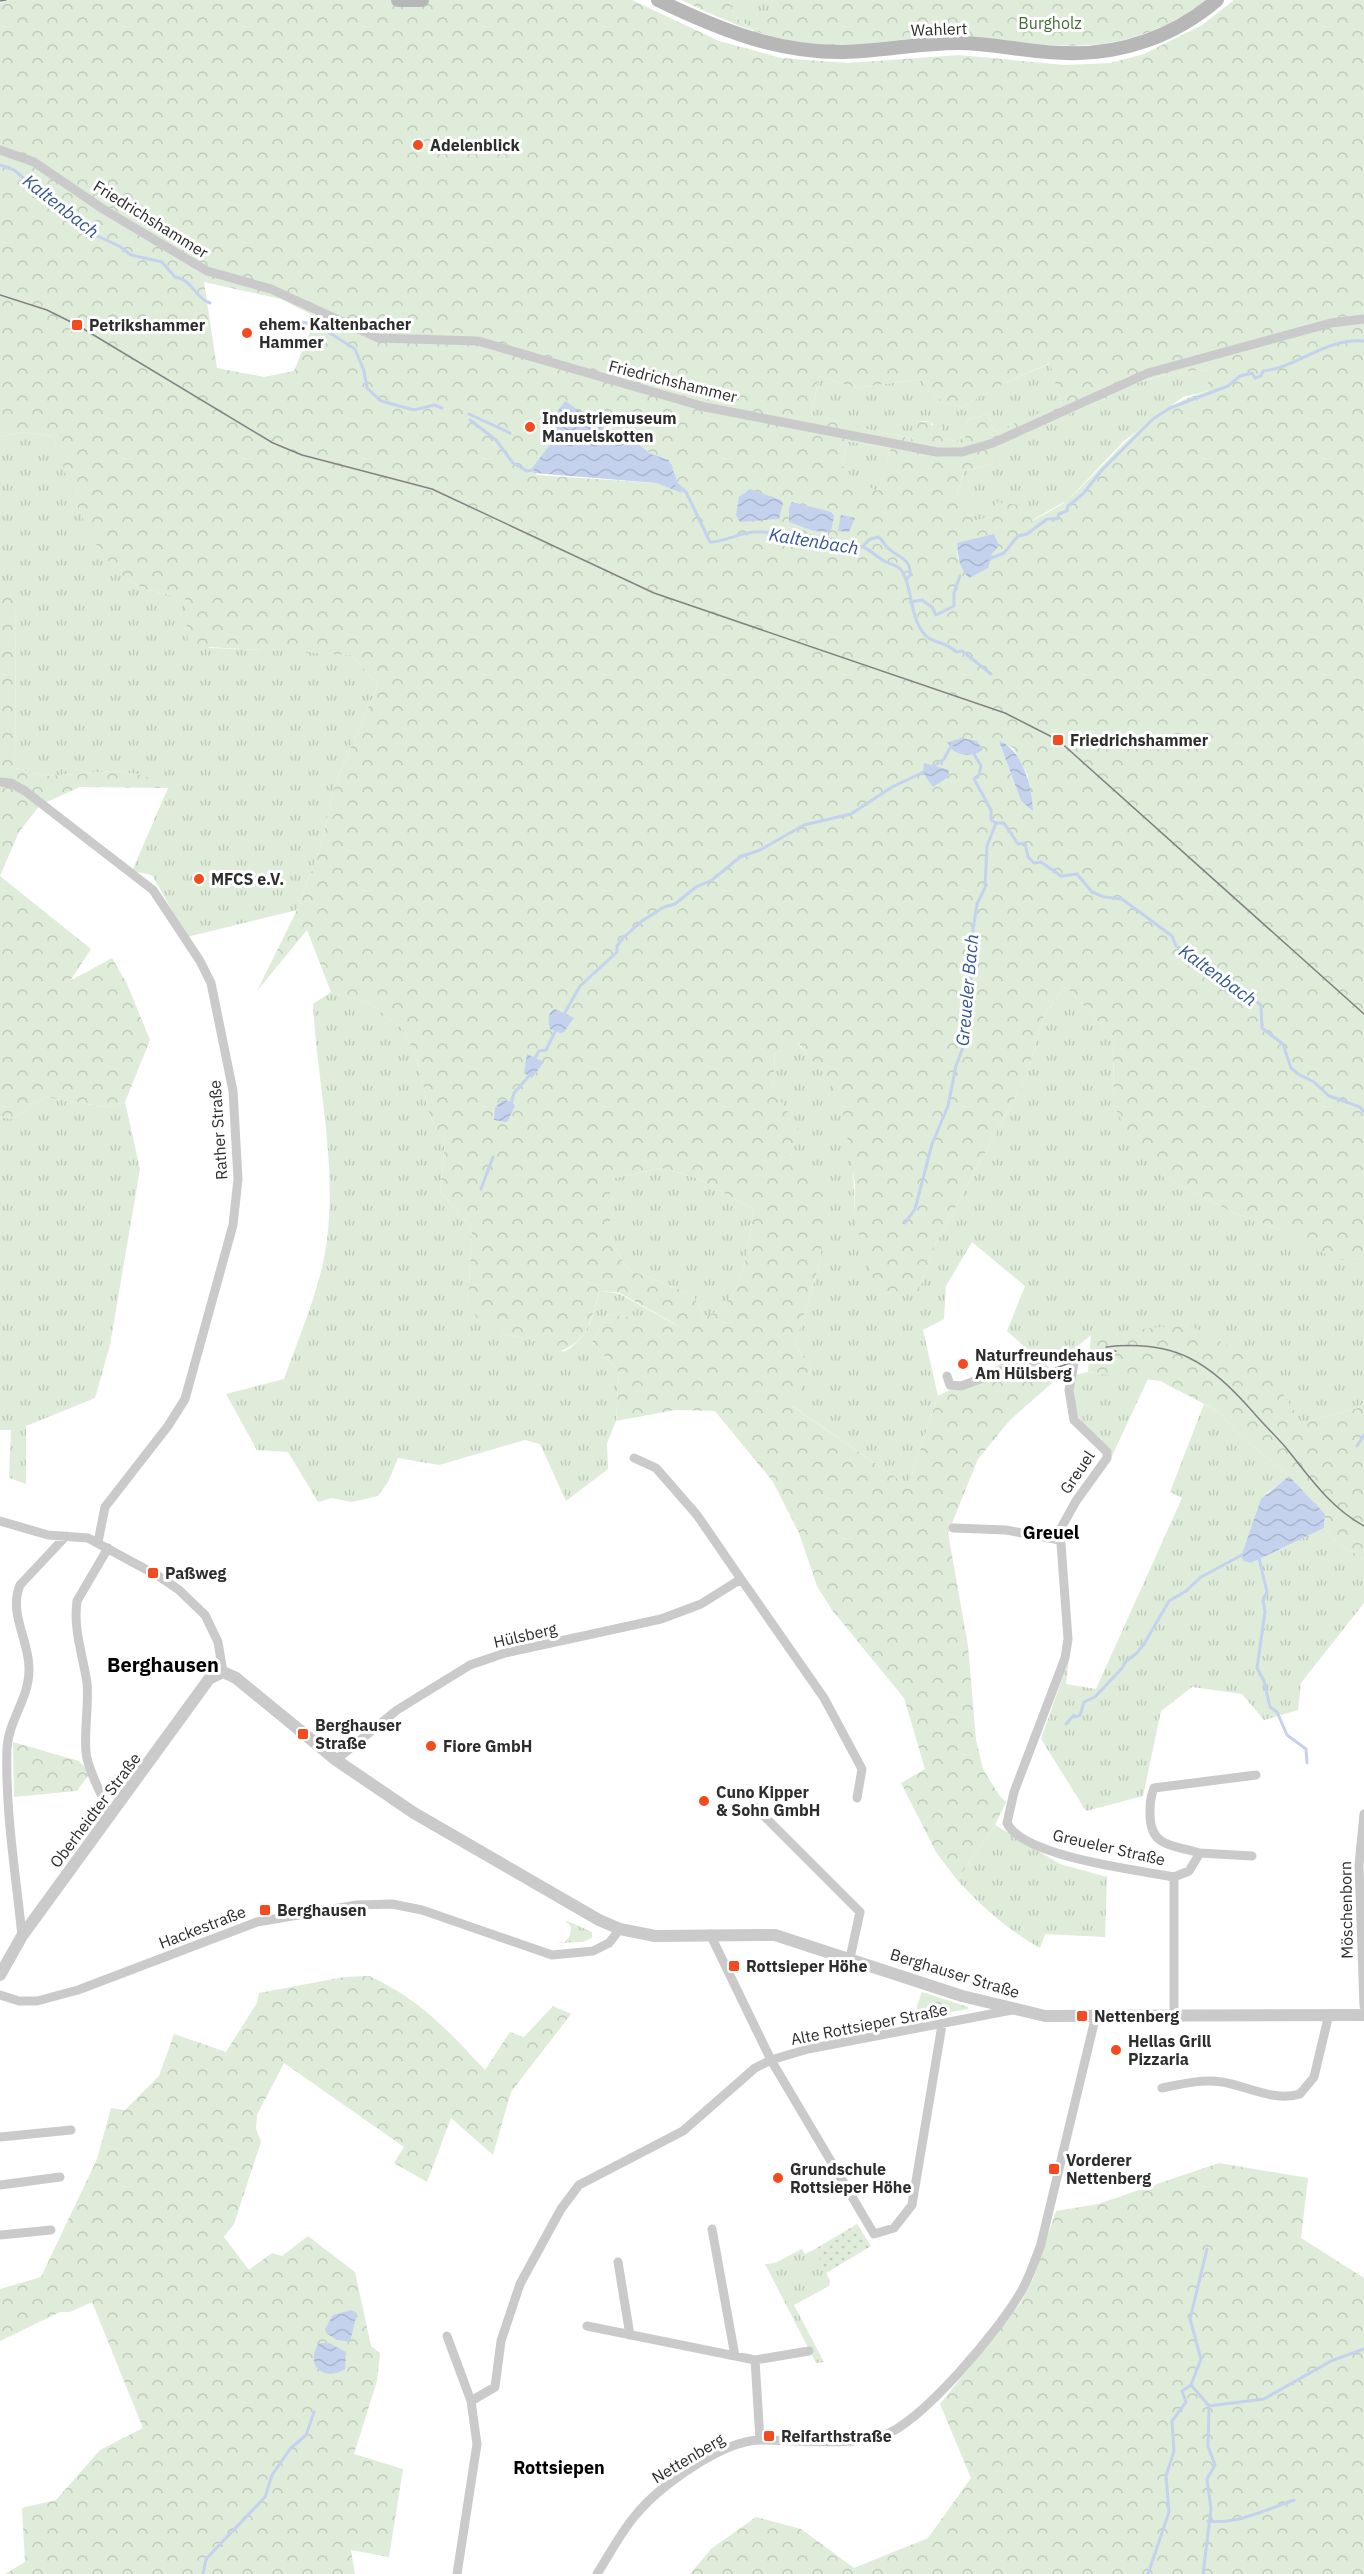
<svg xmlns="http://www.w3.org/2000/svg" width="1364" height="2574" font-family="'IBM Plex Sans',sans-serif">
<defs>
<pattern id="grass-tufts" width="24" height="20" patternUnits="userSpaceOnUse" patternTransform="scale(1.5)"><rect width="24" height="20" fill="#deecd9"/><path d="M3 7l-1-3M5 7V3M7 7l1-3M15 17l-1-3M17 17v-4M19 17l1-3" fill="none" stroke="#bfcbbb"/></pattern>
<pattern id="forest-crowns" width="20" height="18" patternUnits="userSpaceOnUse" patternTransform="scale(1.5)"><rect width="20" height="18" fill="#deecd9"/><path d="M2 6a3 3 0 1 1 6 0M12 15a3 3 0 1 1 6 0" fill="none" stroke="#bfcbbb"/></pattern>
<pattern id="park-dots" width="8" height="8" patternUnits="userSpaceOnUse" patternTransform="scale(1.5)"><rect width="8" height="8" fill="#deecd9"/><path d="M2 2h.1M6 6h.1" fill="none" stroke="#bfcbbb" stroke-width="1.8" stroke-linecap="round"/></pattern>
<pattern id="water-waves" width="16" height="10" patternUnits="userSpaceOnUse" patternTransform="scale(1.5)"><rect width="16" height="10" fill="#c4d2ee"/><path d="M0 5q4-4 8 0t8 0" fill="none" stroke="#a9b5cc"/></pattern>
</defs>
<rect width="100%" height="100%" fill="#fff"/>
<path fill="url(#grass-tufts)" d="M729 0H773L758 34 734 15Z
M1051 363 1061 405 994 432 988 414 968 420 965 444 941 437 931 422 922 421 915 439 811 418 819 376 856 388 920 379 944 403 962 407 1006 382Z
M1208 370V391L1183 397 1124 441 1069 499 1031 521 990 517 974 521 957 495 964 471 1005 461 1004 443 1094 403C1113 399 1109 392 1122 388 1151 377 1178 371 1208 370Z
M22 432 53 436C68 478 98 563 137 585 150 593 171 594 186 598L209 648 301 651 352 655 378 685 335 784 321 846 297 910 187 937 152 875 132 871 168 788 142 775 112 771 46 776 16 768 15 595H0V437Z
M847 441 891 448 878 492 854 480 842 465Z
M1065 986 1113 1037 1114 1105 1163 1176 1232 1212 1278 1229 1337 1259 1364 1258V1402L1358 1408 1302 1423 1091 1335 1074 1349 1040 1353 1028 1350 1007 1331 1025 1286 972 1242 946 1286 944 1319 923 1330 938 1396 908 1486 791 1405 811 1370 795 1344 821 1259 773 1089 775 1054 797 1043C808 1056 823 1068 831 1082 852 1118 855 1178 854 1218L918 1293 935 1245 1027 1075 1044 1015Z
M331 992 370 1003 405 1031 420 1069 429 1114 445 1143 440 1192 472 1228 468 1302 501 1334 537 1340 564 1352C589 1337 592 1318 600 1291L620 1294 678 1326 608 1314 592 1342 619 1372 616 1421 607 1443 608 1469 566 1501 540 1444 525 1440 439 1465 398 1458 388 1482 378 1496 352 1502 332 1498 318 1502 288 1452 257 1450 226 1394 284 1379C300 1334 321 1287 327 1240 337 1160 317 1082 313 1004Z
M45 1097 105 1107 125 1102 140 1169 110 1345 95 1398 26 1426V1484L9 1478 11 1430H0V1117L12 1119Z
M661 1168 697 1178 754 1210C746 1248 747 1301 705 1317L693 1295 627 1269 610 1236V1179Z
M1088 1372 1148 1379 1112 1456C1085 1430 1068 1416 1075 1375Z
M1204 1404 1218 1411 1240 1435 1289 1476 1267 1493 1251 1563 1324 1528 1335 1541 1364 1560V1603L1301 1683 1298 1710 1264 1720 1242 1694 1192 1687 1161 1711 1143 1796 1086 1811 1041 1739 1069 1659 1066 1684 1096 1689 1182 1498 1170 1492Z
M995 1825 1060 1864 1107 1877 1105 1937 1045 1934 1040 1948C1007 1929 983 1908 957 1880Z
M565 1920 592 1932V1938L583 1942 554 1943 565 1942 570 1936 571 1927Z
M802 2249 805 2254 815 2249 830 2281 829 2286 794 2305 824 2362 816 2363 765 2264 775 2263Z"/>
<path fill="url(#forest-crowns)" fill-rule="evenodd" d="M9 0H632L719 41 781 58 848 63 959 55 1065 65 1110 63 1144 54 1202 25 1234 0H1364V1258L1337 1260 1278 1229 1232 1212 1163 1176 1133 1147 1114 1105 1113 1037 1065 986 1044 1015 1027 1075 935 1245 918 1293 876 1290 854 1218 855 1184 844 1117 831 1082 798 1043 775 1054 773 1089 798 1128 791 1155 824 1180 821 1259 795 1344 811 1370 792 1406 908 1486 938 1396 1028 1350 1060 1376 1010 1420 978 1459 948 1533 968 1646 976 1740 983 1769 999 1795 1006 1802 995 1825 957 1880 936 1852 901 1783 925 1769 904 1698 832 1610 817 1586 799 1533 773 1482 715 1411 675 1410 616 1421 619 1372 592 1342 608 1314 677 1325 620 1293 600 1291C588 1329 586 1348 543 1355L537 1340 501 1334 478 1320 468 1302 472 1228 440 1192 445 1143 429 1114 420 1069 405 1031 370 1003 331 992 307 930 257 991 297 910 321 846 335 784 378 685 352 655 188 646 185 598C171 594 150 593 137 585 86 556 71 486 53 436L22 432 0 437V3ZM204 282 281 299 316 317 294 371 264 377 217 368ZM1050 363 1061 404 994 432 988 414 968 420 964 444 941 437 943 427 931 425V422H912L914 439 811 417 819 376 856 388 920 379 944 403 962 407 1006 382ZM1208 370V391C1148 407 1114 457 1071 497 1060 507 1044 514 1032 521L1026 506 997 502 990 517 974 521 973 506 957 495 964 471 1005 461V443L1094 403C1113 399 1109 392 1122 388 1150 377 1178 371 1208 370ZM557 412 591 417 602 426 634 441 651 454 669 460 681 492 656 483 537 475 532 468 551 443ZM847 441 891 448 878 491 854 480 842 465ZM957 543 999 546 992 554 958 559ZM999 741 1013 748 1028 776 1021 801ZM661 1168 697 1178 754 1210C746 1248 747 1301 705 1317L693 1295 627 1269 610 1236V1179Z
M681 0H729L734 15 757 34 773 0H1207C1107 72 1042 37 932 38 903 38 874 44 846 45 783 47 736 26 681 0Z
M0 595H15L16 768 46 776 112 771 143 775 168 788 80 787 40 805 19 832 0 876 91 949 70 981 112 958 127 984 150 1040 125 1102 105 1107 45 1097 12 1119 0 1117Z
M1187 1324 1263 1364 1302 1423 1358 1408 1364 1402V1560L1335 1541 1324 1528 1325 1514 1289 1476 1240 1435 1218 1411 1160 1381 1088 1372 1091 1335Z
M13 1742 79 1761 90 1773 77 1791 14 1797Z
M369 1976C421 2000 446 2029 485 2070L510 2032 524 2037 553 2006 571 2014 511 2092 493 2155 451 2118 427 2182 394 2163 404 2147 284 2063 257 2115 256 2129 261 2142 234 2224 224 2237 249 2270 272 2253 282 2256 308 2236 355 2272 371 2346 380 2353 377 2381 354 2454 403 2469 389 2557 351 2550 355 2574H5L25 2562 22 2508 56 2500 100 2450 143 2428 92 2302 70 2312H60L0 2341V2289L41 2277 97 2159 111 2108 125 2110 159 2076 174 2034 226 2052 257 2003 259 1993 344 1977Z
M922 1992 968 2007V2009L919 2018 917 2006Z
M1219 2163 1308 2178 1301 2238 1364 2278V2574H690L711 2549 756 2517 801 2529 854 2568 928 2538 971 2478 940 2404 1020 2304 1033 2279 1056 2211 1098 2204Z"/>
<path fill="url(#park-dots)" d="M857 2224 871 2246 826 2273 815 2249Z"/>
<path fill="url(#water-waves)" d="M565 401 602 426 634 441 651 454 669 460 682 493 656 483 534 473 532 468 551 443 557 412Z
M750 489 781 500 783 503 779 519 740 522 736 515 739 497Z
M792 502 831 512 834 516 831 532 814 531 789 522V508Z
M841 515 855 518 849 532 838 531Z
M994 534 999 546 992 554 988 568 969 578C959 568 958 556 957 543Z
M962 738 977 741 983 750C972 757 959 756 950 748L948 742Z
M999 741C1023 749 1032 788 1033 811L1021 801Z
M924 763 949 770 948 777 933 787 923 773Z
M555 1009 574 1018 564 1032 560 1033 550 1029C548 1022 547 1012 555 1009Z
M527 1054 544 1062 532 1078 524 1073Z
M502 1100 512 1102 515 1106 507 1122 494 1120 495 1108Z
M1289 1476 1325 1514 1324 1528 1251 1563 1244 1561 1241 1557 1261 1499Z
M351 2310 357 2313 350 2342 337 2340 326 2333 325 2329 333 2315Z
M319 2343H329L346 2352 345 2369C324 2382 304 2366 319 2343Z"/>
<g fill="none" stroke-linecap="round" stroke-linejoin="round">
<path stroke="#c4d2ee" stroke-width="3" d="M0 165 14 170 87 231 119 246 131 255 162 262 175 277C192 279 195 298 210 303
M296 321 317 325 355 349 364 371 367 388 381 401 414 410 434 405 442 408
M469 414 510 433
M470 420 496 440 513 463 527 471 533 470
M675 483 686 492 710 542C725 542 738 533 754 532 783 531 836 538 863 547 871 550 878 558 886 562 892 565 898 565 902 571 913 588 909 617 925 635 933 644 947 641 956 652L962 651 991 674
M862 547 870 539 879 537C883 541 885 546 889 549 899 558 911 558 910 575L906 580
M989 559 1004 553 1018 536 1027 534 1047 519H1057L1059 514 1067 511 1068 506 1083 494 1102 470 1153 419 1170 408 1228 386 1240 376 1252 373 1255 378 1261 376 1263 371C1297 368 1324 338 1364 341
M910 602 922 600 932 607 936 615 954 606V593L960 576
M974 754 981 766 979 775 974 779 991 810V820L996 823H1004L1018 844 1025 843 1028 857 1034 863 1041 862 1061 876 1077 874 1092 892 1104 897 1122 899 1172 936 1176 946 1201 959 1222 979 1235 985 1261 1005 1262 1028 1283 1044 1291 1068 1298 1074 1314 1082 1329 1096 1360 1107 1364 1112
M934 766 944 759 952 744
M563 1016 580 986 617 952V946L623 938 642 921 664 907 675 904 696 887 712 880 740 857 760 850 804 825 851 814 892 787 926 771
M535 1058 539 1051 546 1050 556 1030
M511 1104 514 1093 529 1076
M481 1189 493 1157
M905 1223 915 1209 932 1144 948 1106 956 1066 965 1042 964 1001 968 962 977 904 985 888 987 846 996 823
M1357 1446 1364 1435
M1259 1558 1267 1592 1263 1600 1265 1612 1257 1668 1264 1681 1270 1707 1277 1712 1287 1735 1306 1749 1307 1763
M1066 1724 1074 1715 1076 1717 1080 1715 1084 1702 1095 1697 1123 1667 1124 1663 1137 1653 1144 1644 1169 1601 1186 1591 1201 1577 1242 1555
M1209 2406 1264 2399 1331 2361 1364 2349
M1208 2521C1236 2525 1268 2509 1294 2500
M203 2574 206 2559 265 2497 272 2475 290 2449 306 2435 314 2412
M1148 2574 1169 2512 1166 2476 1174 2451 1172 2421 1186 2402 1182 2391 1191 2385
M1203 2574 1211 2509 1207 2479 1215 2465 1208 2446 1209 2406 1191 2385 1201 2359 1190 2319 1207 2249"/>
<path stroke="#cacaca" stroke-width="9" d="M0 150 34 162 103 209 207 271 271 289 378 338 478 341 705 407 937 452H962L993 443 1148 373 1331 323 1364 319
M0 782 11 783 25 791 153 890 200 961 211 983 233 1091 238 1179 233 1225 185 1399 168 1426 105 1507 98 1542
M947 1376 950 1385 961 1386 1027 1362 1072 1355 1075 1358 1069 1390 1074 1420 1107 1452V1458L1076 1501 1060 1530 1068 1639 1065 1658 1014 1792 1007 1823C1023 1857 1138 1870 1174 1877V2014
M634 1458 656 1468 697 1515 741 1579
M0 1521 48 1535 88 1538 160 1577 179 1590 205 1615 218 1642 223 1672
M953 1528 1006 1530 1060 1540
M108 1548 77 1601C73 1630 83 1655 87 1683 89 1706 84 1729 86 1752 87 1769 104 1799 111 1816
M336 1760 397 1710 470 1665 505 1653 661 1619 701 1604 741 1579 824 1698 862 1769 857 1798
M753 1805 860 1912 850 1958
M1364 1814 1359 1865 1364 2006
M1200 1853C1174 1845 1151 1848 1150 1816 1150 1805 1150 1798 1154 1788L1256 1775
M1174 1877 1189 1871 1200 1853 1252 1856
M710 1934 771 2060 874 2234 894 2228 912 2205 942 2025
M22 1936C16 1875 5 1811 7 1749 8 1721 29 1699 29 1670 30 1641 8 1614 20 1585L66 1536
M0 1995 19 2001H37L78 1990 257 1922 357 1905 392 1904 422 1910 552 1955 593 1951 609 1943 620 1929
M1162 2088C1182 2084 1201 2079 1222 2082 1247 2086 1275 2102 1300 2094L1314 2077 1329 2014
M0 2137 71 2130
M0 2185 60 2177
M712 2229 735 2356
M0 2235 51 2230
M618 2262 630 2335
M587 2326 755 2360 760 2440
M447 2336 471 2401 477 2444 457 2574
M755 2360 809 2351
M471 2401 495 2387 501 2341 520 2284 561 2209 579 2185 683 2131 755 2068 771 2060 808 2049 1012 2010
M597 2574C609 2555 620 2534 634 2517 658 2487 721 2441 760 2440 794 2440 852 2446 882 2436 922 2423 1001 2328 1022 2290 1030 2276 1035 2260 1041 2244L1096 2015"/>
<path stroke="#cacaca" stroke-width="12" d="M0 1975 22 1936 209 1679 223 1672 236 1678 336 1760 414 1813 599 1920 620 1929 655 1936 775 1935 962 1996 1045 2016 1364 2015"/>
<path stroke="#b7b7b7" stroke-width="14" d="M398 0H422
M658 0C718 29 777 53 844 52 882 51 920 43 958 43 994 43 1030 53 1066 53 1121 55 1175 36 1217 0"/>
<path stroke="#828282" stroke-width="1.5" d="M0 1 6 0
M0 295 47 310 77 325 273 443 302 455 432 489 654 593 1005 713 1058 740 1364 1014
M1106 1347C1175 1339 1209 1362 1253 1412 1264 1425 1276 1436 1287 1449 1310 1478 1331 1508 1364 1526
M1047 1371 1096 1354 1116 1351"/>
</g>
<g fill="#f44a20" stroke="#fff" stroke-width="2">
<circle cx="418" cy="145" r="6"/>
<rect x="71" y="319" width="12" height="12" rx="3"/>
<circle cx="247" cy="333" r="6"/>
<circle cx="530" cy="427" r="6"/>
<rect x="1052" y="734" width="12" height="12" rx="3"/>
<circle cx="199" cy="879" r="6"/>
<circle cx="963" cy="1364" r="6"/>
<rect x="147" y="1567" width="12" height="12" rx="3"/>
<rect x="297" y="1728" width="12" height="12" rx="3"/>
<circle cx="431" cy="1746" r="6"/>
<circle cx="704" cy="1801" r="6"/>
<rect x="259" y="1904" width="12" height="12" rx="3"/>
<rect x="728" y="1960" width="12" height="12" rx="3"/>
<rect x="1076" y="2010" width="12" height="12" rx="3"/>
<circle cx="1116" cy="2050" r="6"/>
<rect x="1048" y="2163" width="12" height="12" rx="3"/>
<circle cx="778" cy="2178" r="6"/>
<rect x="763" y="2430" width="12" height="12" rx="3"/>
</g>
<g text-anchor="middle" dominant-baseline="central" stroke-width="6" stroke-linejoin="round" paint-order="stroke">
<g font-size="16" fill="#426d37" stroke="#fff">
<text x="1050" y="23">Burgholz</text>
</g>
<g font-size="16" fill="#2d2d2d" stroke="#fff">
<text transform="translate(939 29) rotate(-2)">Wahlert</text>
<text transform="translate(151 219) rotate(32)">Friedrichshammer</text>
<text transform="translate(673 381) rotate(14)">Friedrichshammer</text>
<text transform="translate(218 1130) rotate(-94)">Rather Straße</text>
<text transform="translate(1077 1472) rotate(-56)">Greuel</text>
<text transform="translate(525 1635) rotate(-13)">Hülsberg</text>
<text transform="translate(95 1810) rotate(-53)">Oberheidter Straße</text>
<text transform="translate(1109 1847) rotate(13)">Greueler Straße</text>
<text transform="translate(1346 1910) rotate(-91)">Möschenborn</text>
<text transform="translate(202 1927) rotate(-21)">Hackestraße</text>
<text transform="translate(955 1973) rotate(17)">Berghauser Straße</text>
<text transform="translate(869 2024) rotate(-11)">Alte Rottsieper Straße</text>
<text transform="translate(688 2458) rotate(-31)">Nettenberg</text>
</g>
<g font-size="16" font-weight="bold" fill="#2d2d2d" stroke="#fff" text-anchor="start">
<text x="430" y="145">Adelenblick</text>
<text x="259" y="324">ehem. Kaltenbacher<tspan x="259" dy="18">Hammer</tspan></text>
<text x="89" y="325">Petrikshammer</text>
<text x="542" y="418">Industriemuseum<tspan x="542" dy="18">Manuelskotten</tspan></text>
<text x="1070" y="740">Friedrichshammer</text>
<text x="211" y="879">MFCS e.V.</text>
<text x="975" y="1355">Naturfreundehaus<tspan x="975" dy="18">Am Hülsberg</tspan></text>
<text x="165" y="1573">Paßweg</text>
<text x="315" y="1725">Berghauser<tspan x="315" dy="18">Straße</tspan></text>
<text x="443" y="1746">Fiore GmbH</text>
<text x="716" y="1792">Cuno Kipper<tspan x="716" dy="18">&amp; Sohn GmbH</tspan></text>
<text x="277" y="1910">Berghausen</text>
<text x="746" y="1966">Rottsieper Höhe</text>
<text x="1094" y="2016">Nettenberg</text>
<text x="1128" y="2041">Hellas Grill<tspan x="1128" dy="18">Pizzaria</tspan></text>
<text x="1066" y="2160">Vorderer<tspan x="1066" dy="18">Nettenberg</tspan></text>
<text x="790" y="2169">Grundschule<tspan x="790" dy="18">Rottsieper Höhe</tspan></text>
<text x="781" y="2436">Reifarthstraße</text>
</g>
<g font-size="18" font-style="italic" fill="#355696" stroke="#fff">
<text transform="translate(61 206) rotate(38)">Kaltenbach</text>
<text transform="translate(814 541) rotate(9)">Kaltenbach</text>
<text transform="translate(1218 975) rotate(36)">Kaltenbach</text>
<text transform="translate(967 990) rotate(-85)">Greueler Bach</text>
</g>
<g font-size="18" font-weight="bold" fill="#000" stroke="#fff">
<text x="1051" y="1532">Greuel</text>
<text x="559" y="2467">Rottsiepen</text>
</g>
<g font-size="20" font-weight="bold" fill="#000" stroke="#fff">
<text x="163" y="1664">Berghausen</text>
</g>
</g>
</svg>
